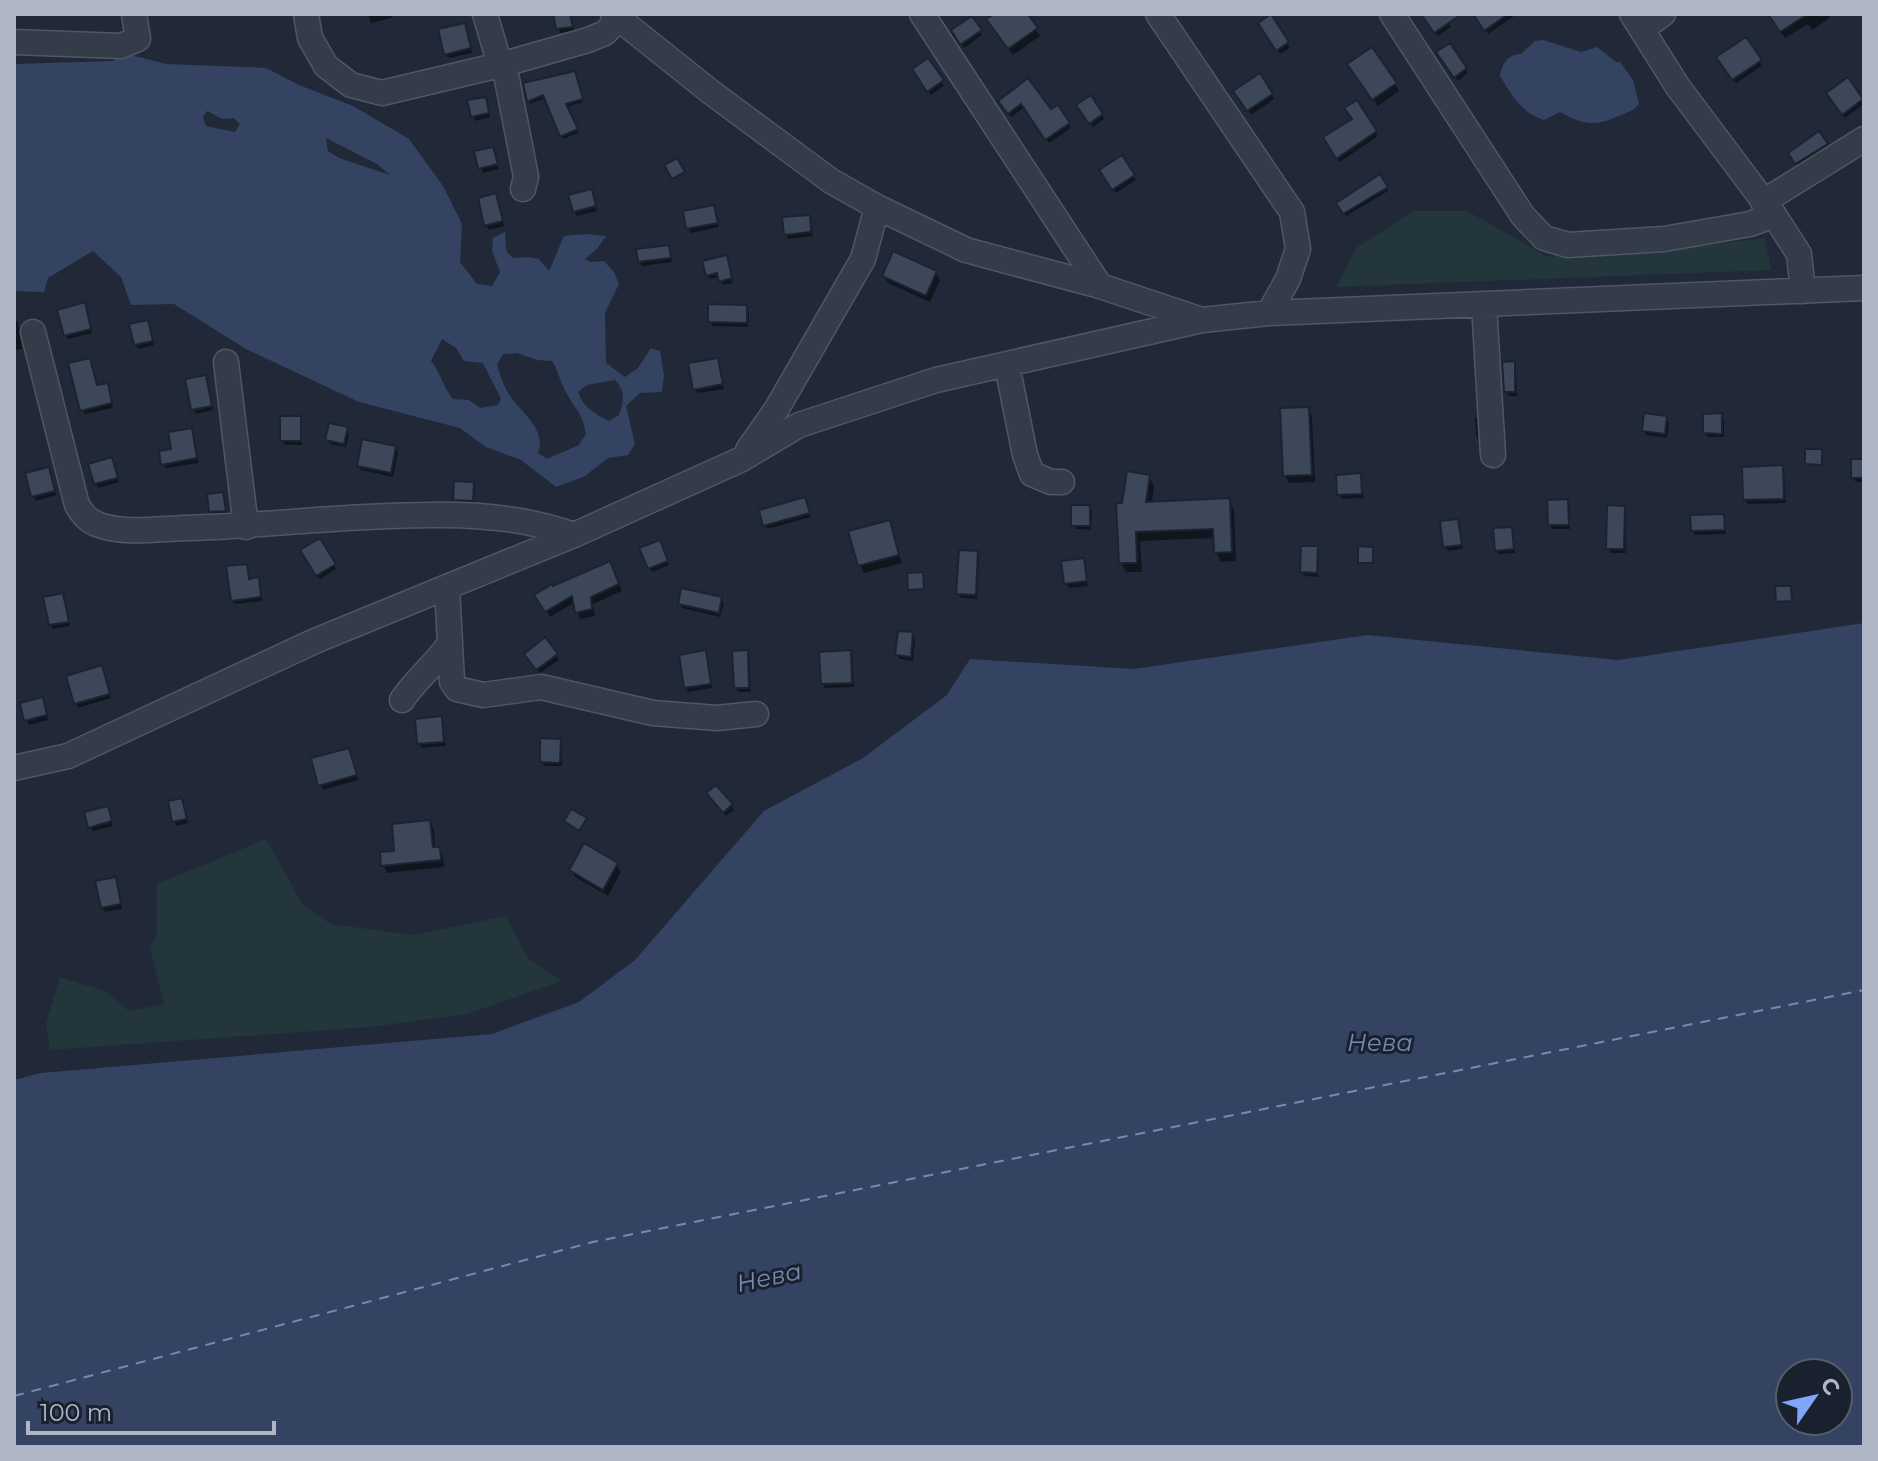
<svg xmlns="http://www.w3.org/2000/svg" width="1878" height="1461" font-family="Montserrat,sans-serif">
<rect width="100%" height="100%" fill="#212939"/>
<path fill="#22363b" d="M1414 211H1467L1546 256 1679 248 1765 238 1771 270 1336 287 1357 247Z
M266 839 303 905 331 924 413 935 506 916 528 958 562 981 467 1014 371 1027 50 1050 46 1024 60 977 105 991 129 1011 164 1004 150 949 157 933V884Z"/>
<path fill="#344361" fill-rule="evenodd" d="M1543 40 1581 52 1597 47 1616 62H1620L1633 80 1639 104C1631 113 1627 112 1616 117 1594 127 1582 124 1560 112L1544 120C1521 113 1512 95 1500 76 1502 64 1508 54 1521 54L1535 41Z
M127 54 166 64 266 68 299 85 353 106 409 139 443 186 462 224 460 262 477 284 492 286 500 272 492 251 493 238 505 232 506 251 513 258 528 257 539 259 549 271 564 236 587 234 606 236 597 249 585 259 590 262 604 261 614 272 619 284 605 313 606 363 625 377 638 368 651 348 660 351 664 375 662 392 640 393 626 406 635 444 628 455 608 458 585 476 556 487 521 460 486 447 460 428 359 402 246 349 174 304 131 305 121 277 93 251 48 278 44 292 14 291V64L112 61ZM207 111 222 119 234 118 240 124 235 132 206 126 203 117ZM326 138 377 164 390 175 339 158 328 151ZM442 339 456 348 464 361 483 363 501 399 498 405 480 408 469 400 453 399C443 387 441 374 431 361ZM517 353 537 360 552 361C559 372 560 382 566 392 575 410 583 413 586 434L579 445 547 459 538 453C547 428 521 414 509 394 503 385 500 375 497 365L503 354ZM615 380C626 392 624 400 619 415L609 421C595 414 583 407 578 392L587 385Z
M1864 623V1447H14V1080L41 1073 492 1034 579 1002 635 960 764 811 863 758 947 695 970 659 1134 669 1367 635 1618 660ZM1790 1373H1838V1421H1790Z"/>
<path fill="#0007" d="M368 14H391L392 18 371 23Z
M555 14H571L574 31 560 33Z
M997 14H1025L1040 36 1013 55 993 27Z
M1423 14H1443L1451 27 1438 36Z
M1475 14H1517L1488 34Z
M1828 14 1830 18 1812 30 1808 24 1785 38 1770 15Z
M1270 17 1290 48 1280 54 1261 23Z
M972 19 982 35 964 48 953 31Z
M464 25 472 53 449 58 446 54Z
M1745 40 1762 66 1736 83 1719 58Z
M1449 46 1468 73 1458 81 1439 53Z
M928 61 944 86 931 95 915 70Z
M1354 72 1395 84 1399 91 1378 106Z
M576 76 583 102 566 107 578 133 563 139 546 98 530 104 529 101Z
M1259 76 1274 99 1251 115 1236 92Z
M1847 80 1864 104 1845 118 1831 97Z
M1028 81 1051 112 1057 108 1071 128 1049 143 1025 107 1011 117 1003 105Z
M1090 98 1104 119 1093 127 1079 105Z
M485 99 490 117 475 121 473 116Z
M1356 102 1378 136 1340 162 1326 138 1355 120Z
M1819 134 1829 149 1799 167 1790 153Z
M492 149 499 169 483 173 477 153Z
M1121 158 1136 180 1116 193 1102 171Z
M1380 177 1388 191 1346 216 1338 204Z
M495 195 504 226 489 230 486 225Z
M593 196 597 211 577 216 574 211Z
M713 207 719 227 691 233 688 228Z
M809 217 813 236 788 239 786 234Z
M668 247 672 262 642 266 640 262Z
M728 262 733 283 723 285 720 277 710 279 708 275Z
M935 272 940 280 930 302 888 283 884 276Z
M746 307 749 312 748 327 713 326 710 322Z
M86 309 92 333 68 339 66 335Z
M18 321 22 349 14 350V322Z
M147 322 154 345 138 349 136 345Z
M717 360 724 389 698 393 695 389Z
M1514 363 1516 368 1517 396H1509L1506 392Z
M205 378 213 410 196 414 193 409Z
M97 387 109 389 113 408 85 414 82 410Z
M1307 409 1312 416 1315 482 1289 483 1285 475Z
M1721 415 1724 420V437H1708L1705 433Z
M1475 417 1477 419 1478 439 1476 434Z
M299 418 302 422V445H285L282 441Z
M1666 418 1669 423 1667 438 1646 435 1644 430Z
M346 429 349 434 346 447 330 444 327 439Z
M191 430 199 463 166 468 163 464Z
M395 447 398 452 393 477 361 470 359 466Z
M1864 461V482H1856L1853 478Z
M114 464 119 482 98 488 96 483Z
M1782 468 1784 472 1786 503 1748 504 1745 499Z
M51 474 56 495 36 501 33 496Z
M1360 475 1364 498 1342 499 1339 495Z
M1149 477 1154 486 1152 503 1229 501 1234 510 1236 561 1221 562 1216 552 1215 538 1140 541 1142 572H1126L1121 563 1124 505Z
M473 484 475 488 474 505 458 504 455 500Z
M222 494 227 515 214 516 211 511Z
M1567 501 1570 506V529H1552L1550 524Z
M807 504 811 517 767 529 765 525Z
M1089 507 1092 511 1091 530 1076 529 1073 525Z
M1624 508 1626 512V553H1610L1608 548Z
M1723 516 1726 534 1695 535 1693 531Z
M1457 521 1463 549 1448 551 1445 546Z
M889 523 902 563 864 573 860 565Z
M1511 529 1515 553 1499 554 1497 550Z
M319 541 336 569 320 579 303 551Z
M662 547 669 565 652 572 650 568Z
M1316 548 1319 553 1318 577 1305 576 1302 572Z
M977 553 979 558 977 599 961 598 958 594Z
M1083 560 1088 586 1069 588 1066 584Z
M246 566 250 581 258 580 260 584 262 601 235 604 233 600Z
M613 570 622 591 593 604 595 616 580 619 575 602 550 617 537 595Z
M62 595 70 626 53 629 51 625Z
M721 599 724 603 720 617 682 608 680 603Z
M912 634 915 639 913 661 900 659 897 655Z
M747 652 749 657 751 692H738L736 688Z
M850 652 852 657 854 687 825 688 823 684Z
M556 655 559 660 540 673 529 658Z
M707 657 712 688 688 692 686 687Z
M103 672 111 698 78 708 76 703Z
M44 704 48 720 29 725 22 705Z
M441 718 446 746 422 748 419 744Z
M560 741 562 745V766H544L542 761Z
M350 754 358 780 323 790 320 785Z
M711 798 731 805 734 810 726 816Z
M183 805 188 823 177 826 174 821Z
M109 813 113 826 93 831 90 827Z
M429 822 434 829 435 849H439L443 856 444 867 387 873 383 865Z
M617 865 621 872 608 896 575 877 571 870Z
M115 880 122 909 105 912 102 908Z"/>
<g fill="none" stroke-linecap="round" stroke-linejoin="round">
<path stroke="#768aaf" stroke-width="2" stroke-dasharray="10 8" stroke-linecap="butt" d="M14 1396 593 1242 1864 990"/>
</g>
<path fill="#3c4759" stroke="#1c2330" stroke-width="2" d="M553 14H570L573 27 556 29Z
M994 14H1028L1038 28 1008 49 986 19Z
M1271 14 1289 42 1276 51 1258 23Z
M1421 14H1462L1434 33Z
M1473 14H1508L1484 31Z
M1768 14H1808L1780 32Z
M972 16 982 30 960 45 951 30Z
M465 23 471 48 444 55 438 29Z
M1746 37 1762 60 1732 80 1716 57Z
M1450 43 1467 68 1454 78 1436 52Z
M1372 47 1397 83 1372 100 1347 64Z
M928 58 944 80 927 92 912 69Z
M575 71 583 99 566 104 578 129 560 137 543 95 527 102 523 83Z
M1260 73 1273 94 1247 111 1233 91Z
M1848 77 1863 99 1842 115 1826 93Z
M1028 78 1051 109 1058 105 1070 123 1045 140 1021 104 1008 114 998 101Z
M1091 95 1103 114 1089 124 1076 105Z
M486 97 489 113 471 117 467 100Z
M1357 100 1377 131 1336 159 1323 137 1352 119 1344 108Z
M1819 131 1828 144 1795 164 1788 153Z
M493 147 498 164 478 169 474 151Z
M1122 155 1135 175 1112 190 1099 170Z
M677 158 685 172 672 179 664 165Z
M1380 174 1388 187 1343 214 1336 203Z
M592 189 596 206 573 212 568 195Z
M496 193 503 221 484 226 478 198Z
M714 205 718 223 686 229 683 211Z
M810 215 811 232 784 235 782 217Z
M669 245 671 258 638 262 636 249Z
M893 251 937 271 926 296 882 276Z
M727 255 732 278 719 282 717 273 706 276 702 261Z
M85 302 91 329 64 336 57 310Z
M708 304 747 305V323L708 322Z
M148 320 153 341 134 345 129 324Z
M90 358 97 385 108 383 112 403 80 411 68 363Z
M718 358 723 384 693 390 688 363Z
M1515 361V392H1504L1502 362Z
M206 375 212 406 191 410 185 379Z
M1309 407 1312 475 1283 476 1280 408Z
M1644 413 1667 416 1665 434 1642 431Z
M1722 413V434L1703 433V414Z
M280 416H301V441H280Z
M329 423 348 427 344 444 325 440Z
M192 428 197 458 161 465 159 451 171 449 168 432Z
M362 439 396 446 391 473 357 466Z
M1805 449H1822V465L1805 464Z
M112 457 118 478 94 484 88 464Z
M1851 459H1864V478H1851Z
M1783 465 1784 499 1743 500 1742 467Z
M49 467 55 491 31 497 25 473Z
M1127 471 1150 475 1146 502 1230 498 1232 552 1214 553 1213 529 1136 532 1137 563H1119L1116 503H1122Z
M1361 473 1362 494 1337 495 1336 475Z
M454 481 474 482 473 501 453 500Z
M223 492 226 511 209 512 207 494Z
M805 497 810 513 763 526 759 510Z
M1568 499 1569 525H1548L1547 500Z
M1071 505H1090V526H1071Z
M1607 505 1625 506 1624 549H1606Z
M1724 514 1725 530 1691 531 1690 515Z
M1458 519 1462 545 1443 547 1440 521Z
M890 520 899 555 858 566 848 531Z
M1512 527 1514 549 1495 551 1493 528Z
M320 538 336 564 316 576 300 550Z
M660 540 668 561 648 569 639 548Z
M1301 546H1318L1317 573 1300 572Z
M1358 546 1373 547V563H1358Z
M959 550 978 551 976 595 956 594Z
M1084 558 1087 581 1064 584 1061 561Z
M610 561 619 584 591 597 592 609 575 613 572 596 545 612 534 595 552 584 553 586Z
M247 564 249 579 259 577 261 597 231 601 226 566Z
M923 572 924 589 908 590 907 573Z
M1775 586H1791L1792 601 1776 602Z
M681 588 722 597 719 613 678 604Z
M63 593 69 622 49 625 43 597Z
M898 631 913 632 911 657 895 655Z
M545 637 558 654 536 670 524 654Z
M706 650 711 684 684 688 679 655Z
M748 650 749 688H734L732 651Z
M851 650 852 683 821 684 819 652Z
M102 665 110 694 74 704 66 676Z
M43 697 47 715 24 721 20 703Z
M442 716 444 742 417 744 415 719Z
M540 738 561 739 560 763 540 762Z
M349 748 357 775 318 786 311 758Z
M716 785 733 804 723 813 706 793Z
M182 798 187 819 172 822 168 801Z
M108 806 112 821 88 828 84 812Z
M571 809 587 818 579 831 564 821Z
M430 820 433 847H440L441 860 381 866 380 852 394 851 392 824Z
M584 843 618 863 603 890 569 870Z
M116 877 121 904 101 908 95 881Z"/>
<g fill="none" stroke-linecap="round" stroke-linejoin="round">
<g stroke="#4f5664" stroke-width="27">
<path id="minor" d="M306 14 310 38 326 66 351 85 382 93 504 64 588 40 605 33 623 14
M485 14 497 55 504 64 523 161 526 177 523 189
M613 14 712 93 831 181 877 207 966 250 1100 286 1202 320
M922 14 1100 286
M1158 14 1292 212 1298 249 1288 279 1269 313
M1392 14 1523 216 1544 238 1568 245 1664 239 1750 224 1774 215
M1632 14 1678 87 1774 215 1799 254 1803 291
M1642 29 1663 14
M14 42 121 46 138 39 134 14
M1763 202 1864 139
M1484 305 1493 455
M33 332 77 505C83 515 88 521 99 525 125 534 157 529 184 528 266 526 348 515 429 515 479 514 527 518 574 535
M226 362 246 527
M1007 365 1025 455 1032 474 1051 482H1062
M748 450 776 410 863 259 877 207
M447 588 452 682 457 689 483 695 541 687 653 713 717 718 756 714
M402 700C416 679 436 664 450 643
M14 768 68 756 315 641 574 535 742 459 799 425 936 380 1202 320 1269 313 1864 288"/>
</g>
<use href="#minor" stroke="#343c4a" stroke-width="24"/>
</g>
<g text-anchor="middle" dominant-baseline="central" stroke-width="6" stroke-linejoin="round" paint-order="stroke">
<g font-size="24" font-style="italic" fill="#768aaf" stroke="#1a212e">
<text x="1380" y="1042">Нева</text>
<text transform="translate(769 1277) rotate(-12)">Нева</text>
</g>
</g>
<rect width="1878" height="1461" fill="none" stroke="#afb6c6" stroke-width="32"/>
<g transform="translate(1814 1397) rotate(56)"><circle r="38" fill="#1a212e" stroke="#565d6b" stroke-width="2"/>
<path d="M0-6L14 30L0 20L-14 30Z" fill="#80a6fa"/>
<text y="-12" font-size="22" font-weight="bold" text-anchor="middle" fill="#afb6c6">С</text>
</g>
<path d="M28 1421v12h246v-12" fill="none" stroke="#afb6c6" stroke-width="4"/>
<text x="40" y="1421" font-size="24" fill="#afb6c6" stroke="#1a212e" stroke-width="6" paint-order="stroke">100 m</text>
</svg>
